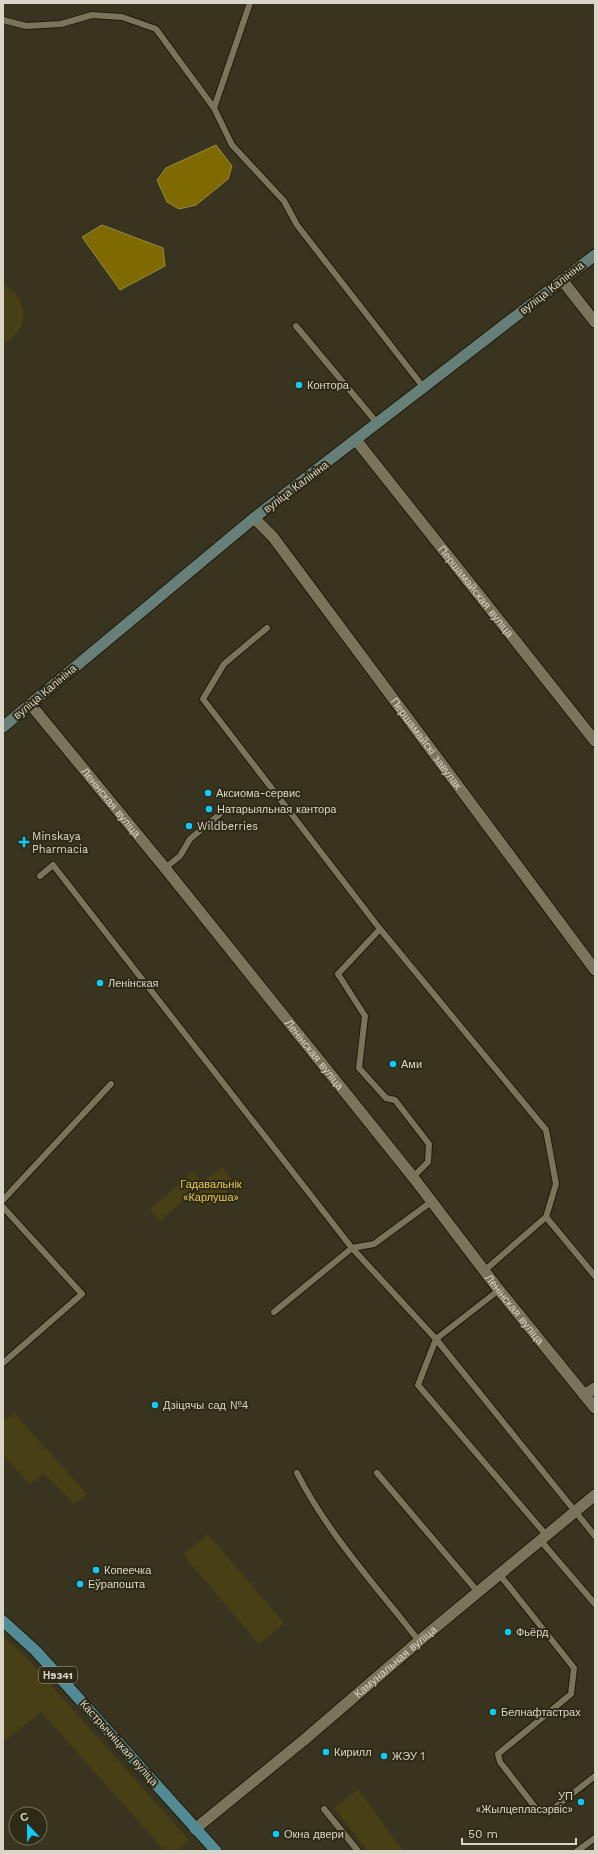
<svg xmlns="http://www.w3.org/2000/svg" width="598" height="1854" font-family="'Work Sans',sans-serif">
<rect width="100%" height="100%" fill="#39341f"/>
<path fill="#493f14" d="M3 284C29 298 31 331 3 343Z
M222 1167 235 1184 214 1204 208 1205 194 1191 160 1221 150 1209 193 1172 202 1182Z
M14 1413 87 1494 74 1504 44 1474 29 1484 3 1454V1422Z
M208 1534 284 1623 259 1644 183 1555Z
M3 1636 28 1659 189 1840 177 1851H165L41 1712 3 1742Z
M358 1789 403 1851H368L334 1808Z"/>
<path fill="#7e6a00" stroke="#998a3c" d="M216 145 232 166 228 179 196 205 179 209 167 202 157 180 166 168Z
M102 225 163 248 165 266 120 290 82 237Z"/>
<g fill="none" stroke-linecap="round" stroke-linejoin="round">
<g stroke="#201b07" stroke-width="8">
<path id="service" d="M3 20 26 26 61 24 92 15 122 17 156 29 214 108 232 145 284 201 297 225 424 388
M214 108 250 3
M296 326 378 424
M267 628 224 664 203 699 380 929 546 1130 556 1184 546 1217 595 1276
M165 868 180 856 190 839 220 814
M40 876 53 865 352 1248 374 1244 431 1202
M380 929 338 974 365 1016 359 1068 386 1098 395 1100 429 1144 428 1162 413 1177
M3 1200 111 1084
M3 1207 82 1294 3 1363
M484 1271 546 1217
M499 1290 436 1339 418 1385 547 1536
M274 1312 352 1248 436 1339 595 1536
M297 1473C328 1534 377 1587 419 1641
M377 1473 478 1592
M541 1541 595 1604
M500 1575 574 1668 571 1694 498 1754 500 1762 538 1811 549 1812 595 1776
M324 1809 358 1851
M577 1851 595 1838"/>
</g>
<g stroke="#201b07" stroke-width="13">
<g id="minor">
<path d="M562 280 595 322"/>
<path id="s1" d="M356 440 595 741"/>
<path id="s2" d="M254 518 273 537 595 970"/>
<path id="s3" d="M31 705 165 868 413 1177 499 1290 595 1408"/>
<path d="M584 1395 595 1388"/>
<path id="s4" d="M195 1829 304 1740 419 1641 595 1495"/>
</g>
</g>
<g stroke="#201b07" stroke-width="13">
<path id="secondary" d="M3 727 254 518 595 255"/>
</g>
<g stroke="#201b07" stroke-width="13">
<path id="primary" d="M3 1621 36 1651 216 1851"/>
</g>
<use href="#service" stroke="#7a745d" stroke-width="6"/>
<use href="#minor" stroke="#7a745d" stroke-width="11"/>
<use href="#secondary" stroke="#667f79" stroke-width="11"/>
<use href="#primary" stroke="#528b95" stroke-width="11"/>
</g>
<g fill="#10cafa" stroke="#2f2a15" stroke-width="1.5">
<circle cx="299" cy="385" r="4"/>
<circle cx="208" cy="793" r="4"/>
<circle cx="209" cy="809" r="4"/>
<circle cx="189" cy="826" r="4"/>
<path d="M22 836h4v4h4v4h-4v4h-4v-4h-4v-4h4z"/>
<circle cx="100" cy="983" r="4"/>
<circle cx="393" cy="1064" r="4"/>
<circle cx="155" cy="1405" r="4"/>
<circle cx="96" cy="1570" r="4"/>
<circle cx="80" cy="1584" r="4"/>
<circle cx="508" cy="1632" r="4"/>
<circle cx="493" cy="1712" r="4"/>
<circle cx="326" cy="1752" r="4"/>
<circle cx="384" cy="1756" r="4"/>
<circle cx="581" cy="1802" r="4"/>
<circle cx="276" cy="1834" r="4"/>
</g>
<g text-anchor="middle" dominant-baseline="central" stroke-width="4" stroke-linejoin="round" paint-order="stroke">
<rect fill="#2f2a15" stroke="#a6a293" stroke-width="1" x="39" y="1667" width="38" height="16" rx="3"/>
<g font-size="10" font-weight="bold" fill="#d9d6c9">
<text x="58" y="1675">Н9341</text>
</g>
<g font-size="11" fill="#d9d6c9" stroke="#2f2a15">
<text transform="translate(552 288) rotate(-38)">вуліца Калініна</text>
<text transform="translate(296 487) rotate(-37)">вуліца Калініна</text>
<text stroke="none"><textPath href="#s1" startOffset="193">Першамайская вуліца</textPath></text>
<text transform="translate(45 692) rotate(-40)">вуліца Калініна</text>
<text stroke="none"><textPath href="#s2" startOffset="284">Першамайскі завулак</textPath></text>
<text stroke="none"><textPath href="#s3" startOffset="126">Ленінская вуліца</textPath></text>
<text stroke="none"><textPath href="#s3" startOffset="450">Ленінская вуліца</textPath></text>
<text stroke="none"><textPath href="#s3" startOffset="774">Ленінская вуліца</textPath></text>
<text stroke="none"><textPath href="#s4" startOffset="261">Камунальная вуліца</textPath></text>
<text transform="translate(119 1743) rotate(48)">Кастрычніцкая вуліца</text>
</g>
<g font-size="11" fill="#d9d6c9" stroke="#2f2a15" text-anchor="start">
<text x="307" y="385">Контора</text>
<text x="216" y="793">Аксиома-сервис</text>
<text x="217" y="809">Натарыяльная кантора</text>
<text x="197" y="826">Wildberries</text>
<text x="32" y="836">Minskaya<tspan x="32" dy="13">Pharmacia</tspan></text>
<text x="108" y="983">Ленінская</text>
<text x="401" y="1064">Ами</text>
<text x="163" y="1405">Дзіцячы сад №4</text>
<text x="104" y="1570">Копеечка</text>
<text x="88" y="1584">Еўрапошта</text>
<text x="516" y="1632">Фьёрд</text>
<text x="501" y="1712">Белнафтастрах</text>
<text x="334" y="1752">Кирилл</text>
<text x="392" y="1756">ЖЭУ 1</text>
<text x="573" y="1796" text-anchor="end">УП<tspan x="573" dy="13">«Жылцепласэрвіс»</tspan></text>
<text x="284" y="1834">Окна двери</text>
</g>
<g font-size="11" fill="#e4c853" stroke="#2f2a15">
<text x="211" y="1184">Гадавальнік<tspan x="211" dy="13">«Карлуша»</tspan></text>
</g>
</g>
<rect width="598" height="1854" fill="none" stroke="#d9d6c9" stroke-width="8"/>
<g transform="translate(28 1826) rotate(338)"><circle r="19" fill="#2f2a15" stroke="#736f5d"/>
<path d="M0-3L7 15L0 10L-7 15Z" fill="#10cafa"/>
<text y="-6" font-size="11" font-weight="bold" text-anchor="middle" fill="#d9d6c9">С</text>
</g>
<path d="M462 1838v6h114v-6" fill="none" stroke="#d9d6c9" stroke-width="2"/>
<text x="468" y="1838" font-size="12" fill="#d9d6c9" stroke="#2f2a15" stroke-width="3" paint-order="stroke">50 m</text>
</svg>
